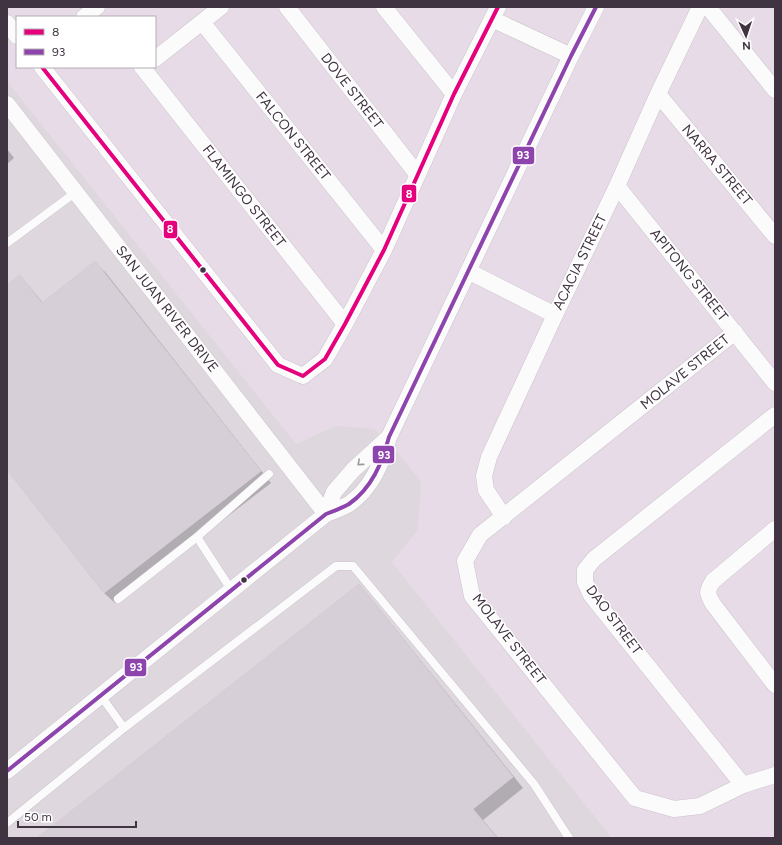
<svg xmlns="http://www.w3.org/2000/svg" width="782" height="845" font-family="Figtree,sans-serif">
<rect width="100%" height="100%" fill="#ede7ed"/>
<path fill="#e7dbe7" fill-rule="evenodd" d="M7 7H775V829L747 838H612L392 562 296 445 7 81ZM17 17H155V67H17Z"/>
<path fill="#ded7de" d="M7 81 296 444 336 426 374 429 397 452 421 481 418 530 392 562 612 838H7Z"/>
<path fill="#eadae9" d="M775 829V838H747Z"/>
<path fill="#0003" d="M7 149 14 158 7 164Z
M95 262 106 273 271 483 115 603 104 593 7 469V286L20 276 30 287 43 303Z
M359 585 369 596 523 788 483 820 498 838H39Z"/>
<path fill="#d6cfd7" stroke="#d5cdd5" d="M95 261 261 471 104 593 7 470V285L20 275 42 303Z
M359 584 513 777 473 809 497 838H37Z"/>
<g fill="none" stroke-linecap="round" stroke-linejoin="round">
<g stroke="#cbc4cb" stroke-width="9">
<path id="service" d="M7 243 76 192
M197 537 232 591
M118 599 197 537 269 474
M101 696 124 728
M7 823 124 728 336 566H353L534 784 569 838"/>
</g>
<g stroke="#cbc4cb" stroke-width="17">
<path id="minor" d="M287 7 417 174
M384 7 454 94
M708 7 775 90
M84 17 97 7
M492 19 571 56
M202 22 384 250
M7 23 17 36
M155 59 221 7
M42 67 278 365 303 376 325 359 345 324 384 250 454 94 498 7
M142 67 345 324
M658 94 775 236
M7 104 326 514
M617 186 775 383
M468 271 555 315
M735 332 480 535 465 561 472 596 635 798 674 809 700 806 743 785 775 775
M326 514 334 492 353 470 389 437
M504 517 486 490 484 476 489 457 555 315 617 186 658 94 700 7
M775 529 713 581C706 592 707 593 713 604L775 685
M7 771 326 514C334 511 342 508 349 504 372 488 382 463 389 437L571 56 596 7
M743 785 591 595 585 582V570L594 559 775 415"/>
</g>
<use href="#service" stroke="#fcfbfc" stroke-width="8"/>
<use href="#minor" stroke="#fcfbfc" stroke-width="16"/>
<g stroke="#fff" stroke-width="7">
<path id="bus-1" d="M42 67 278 365 303 376 325 359 345 324 384 250 454 94 498 7"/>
</g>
<g stroke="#fff" stroke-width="7">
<path id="bus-2" d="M7 771 326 514C334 511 342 508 349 504 372 488 382 463 389 437L571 56 596 7"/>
</g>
<use href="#bus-1" stroke="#e5007d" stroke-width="4"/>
<use href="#bus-2" stroke="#8e44ad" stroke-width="4"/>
</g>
<defs><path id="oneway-chevron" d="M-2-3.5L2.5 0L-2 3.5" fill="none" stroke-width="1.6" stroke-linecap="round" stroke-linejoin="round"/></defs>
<use stroke="#9e989f" href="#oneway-chevron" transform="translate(360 463) rotate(139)"/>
<g fill="#413442" stroke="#fff" stroke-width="1.5">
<circle cx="203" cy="270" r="3.5"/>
<circle cx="244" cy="580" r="3.5"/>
</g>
<g text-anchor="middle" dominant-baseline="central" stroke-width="3" stroke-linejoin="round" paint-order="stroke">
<g font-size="14" fill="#413442" stroke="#fff">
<text transform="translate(352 91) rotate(52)">DOVE STREET</text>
<text transform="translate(293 136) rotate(51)">FALCON STREET</text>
<text transform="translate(717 165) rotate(50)">NARRA STREET</text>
<text transform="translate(244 196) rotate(52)">FLAMINGO STREET</text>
<text transform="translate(580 262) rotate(-64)">ACACIA STREET</text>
<text transform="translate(689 275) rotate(51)">APITONG STREET</text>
<text transform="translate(167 309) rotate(52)">SAN JUAN RIVER DRIVE</text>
<text transform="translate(685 372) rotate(-39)">MOLAVE STREET</text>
<text transform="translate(614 620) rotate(53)">DAO STREET</text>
<text transform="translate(509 639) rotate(52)">MOLAVE STREET</text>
</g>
</g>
<g stroke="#fff" stroke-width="1.5">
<rect x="512" y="146" width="23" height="19" rx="4" fill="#8e44ad"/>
<rect x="401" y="184" width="16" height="19" rx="4" fill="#e5007d"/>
<rect x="163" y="220" width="15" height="19" rx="4" fill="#e5007d"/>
<rect x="372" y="445" width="23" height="19" rx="4" fill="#8e44ad"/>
<rect x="124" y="658" width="23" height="19" rx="4" fill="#8e44ad"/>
</g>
<g font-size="11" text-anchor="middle" font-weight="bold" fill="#fff">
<text x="523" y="159">93</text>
<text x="409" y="198">8</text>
<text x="170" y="233">8</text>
<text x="384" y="459">93</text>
<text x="136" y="671">93</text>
</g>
<rect width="782" height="845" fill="none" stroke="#413442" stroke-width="16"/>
<rect x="16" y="16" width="140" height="52" fill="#ffffff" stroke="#b3aeb3"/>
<rect x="24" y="29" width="20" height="6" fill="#e5007d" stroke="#b3aeb3"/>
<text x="52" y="36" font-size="12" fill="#413442">8</text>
<rect x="24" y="49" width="20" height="6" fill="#8e44ad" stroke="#b3aeb3"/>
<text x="52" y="56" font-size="12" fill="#413442">93</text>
<g transform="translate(746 36) rotate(177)" stroke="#ffffff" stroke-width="3" paint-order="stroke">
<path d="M0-3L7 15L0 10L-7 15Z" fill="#413442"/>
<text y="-6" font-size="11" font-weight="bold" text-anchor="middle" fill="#413442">N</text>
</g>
<path d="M18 821v6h118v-6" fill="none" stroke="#413442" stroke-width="2"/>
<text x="24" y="821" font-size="12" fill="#413442" stroke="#ffffff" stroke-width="3" paint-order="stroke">50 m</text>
</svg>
